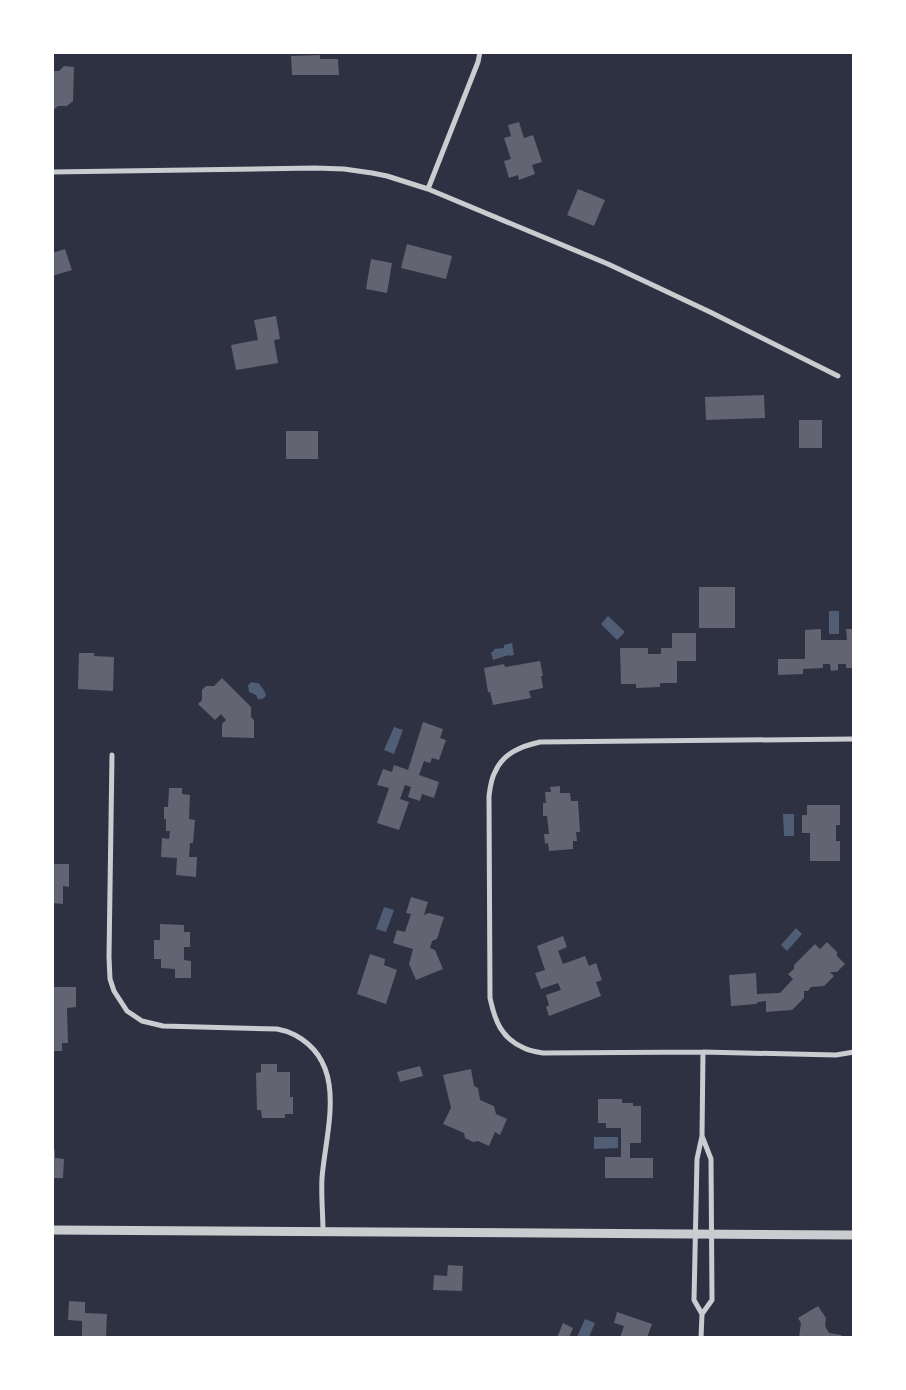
<svg xmlns="http://www.w3.org/2000/svg" width="906" height="1390" font-family="'Times New Roman',serif">
<rect width="100%" height="100%" fill="#2d3142"/>
<path fill="#4f5d75" d="M829 611H839V634H829Z
M608 616 625 632 617 640 601 624Z
M512 643 514 655 509 656V655L493 660 491 652 494 651V649L504 648V645Z
M252 682C254 683 256 683 258 683 260 684 266 693 266 695 264 699 262 700 258 699L256 695 249 692 248 686 249 684Z
M394 727 403 730 394 754 384 750Z
M783 814H794V836H784Z
M384 907 394 910 386 932 376 929Z
M796 928 802 934 787 951 781 945Z
M618 1137V1148L594 1149V1137Z
M585 1319 595 1323 589 1337H577Z"/>
<path fill="#626471" d="M320 55V59H338L339 75H292L291 56Z
M64 66 74 67 73 101 67 106H58L52 111V71H59Z
M519 122 524 138 533 135 542 162 532 165 535 174 519 180 518 175 509 178 504 161 511 159 504 138 511 136 508 125Z
M578 189 605 200 594 226 567 215Z
M407 244 452 256 446 279 401 268Z
M65 249 72 270 52 276V253Z
M371 259 392 263 387 293 366 289Z
M276 316 280 339 274 340 278 363 236 370 231 345 258 340 254 320Z
M764 395 765 418 706 420 705 397Z
M799 420H822V448H799Z
M286 431H318V459H286Z
M699 587H735V628H699Z
M821 629V640H847L846 629H854V668H846V664H838V670L831 671 830 664H823V668L803 669V674L778 675V659H805V630Z
M672 633H696V661H677V683H660V687L636 688V684H621L620 648H648V654H661V648H672Z
M79 653H94V656L114 657 113 691 78 689Z
M540 661 543 676H541L543 688 529 691 531 698 493 705 490 692H488L484 668 504 664 505 667Z
M222 678 251 707V717L254 720V738L222 737V724L226 720 221 714 215 720 198 704 202 700V690L206 686H214Z
M423 722 443 729 440 738 446 740 439 760 432 758 430 763 424 761 419 775 439 782 434 798 422 794 420 801 408 797 411 787 405 785 400 799 409 802 399 830 377 823 389 788 377 785 383 769 392 772 394 765 408 770Z
M560 786V793H570L571 801H578L580 832H576L577 841H573V849L549 851 548 843 545 844 544 834H549L547 816H543V803H546L545 792H551L550 787Z
M169 788H182V794L190 795 189 819 195 820 193 843H190L189 857H197L196 877 176 875 177 858 161 857 162 838 169 839 170 831H166V819H164V807H168Z
M807 805H840V825H836V841H840V861H810V833H802V815H807Z
M52 864H69V887L63 886V904L52 903Z
M411 897 428 902 424 915 429 913 444 917 437 939 432 941 430 948 435 950 443 969 416 980 409 964 413 949 393 943 397 930 405 932 411 914 406 913Z
M160 924 184 925V932H190V947H184V960L191 961V978H175V969L161 968V959H154V940H160Z
M563 936 567 947 558 951 563 964 585 956 589 966 596 963 602 980 596 982 601 996 549 1016 546 1007 549 1005 546 995 561 990 558 983 541 989 535 973 545 970 537 946Z
M827 942 837 952V956L845 964 837 972H830L834 976 824 986 811 987 808 991H804V998L792 1010 766 1012V1001L758 1002 756 1004 731 1006 729 975 756 973 757 994 780 993 793 979 788 974 794 969V965L815 944 820 949Z
M370 954 385 959 384 965 397 970 386 1004 357 994Z
M52 987H76V1007L67 1008 68 1043H62V1051H52Z
M261 1064H277V1072H290V1097H293V1114H285V1118H262L261 1110H257L256 1073 261 1072Z
M420 1066 423 1076 400 1082 397 1072Z
M471 1069 474 1086 478 1088 480 1100 494 1106 496 1114 507 1119 500 1135 495 1132 489 1146 478 1141 473 1142 465 1138 464 1133 443 1124 451 1108 443 1075Z
M598 1099H622V1103H633V1106H641V1143H630V1158H653V1178H605V1157H621V1128H606V1123H598Z
M52 1150H55V1158L64 1159 63 1178H52Z
M448 1265 463 1266 462 1291 433 1290 434 1275 447 1276Z
M69 1301 85 1302V1313L107 1314 106 1337 82 1336V1321L68 1320Z
M818 1306 826 1318 825 1326 829 1333 841 1335 843 1338H799L801 1323 798 1318Z
M617 1312 652 1324 647 1338H620L624 1326 614 1323Z
M563 1323 573 1328 569 1338H557Z"/>
<g fill="none" stroke-linecap="round" stroke-linejoin="round">
<path stroke="#caccd0" stroke-width="5" d="M52 172 315 168 344 169 372 173 387 176 428 189 608 264 710 312 838 376
M428 189 478 62 480 52
M854 739 540 742C522 746 503 753 495 772 491 779 490 788 489 796L490 998C495 1021 501 1038 524 1048 530 1051 537 1052 543 1053L703 1052 836 1055 854 1052
M112 755 109 957 110 979 114 991 127 1011 142 1021 163 1026 277 1029C283 1030 289 1032 295 1035 349 1064 326 1129 322 1178 321 1196 323 1214 323 1232
M702 1136 703 1052
M701 1338 702 1314 694 1300 697 1159 702 1136 711 1159 712 1300 702 1314"/>
<path stroke="#caccd0" stroke-width="9" d="M52 1230 854 1235"/>
</g>
<rect width="906" height="1390" fill="none" stroke="#ffffff" stroke-width="108"/>
</svg>
